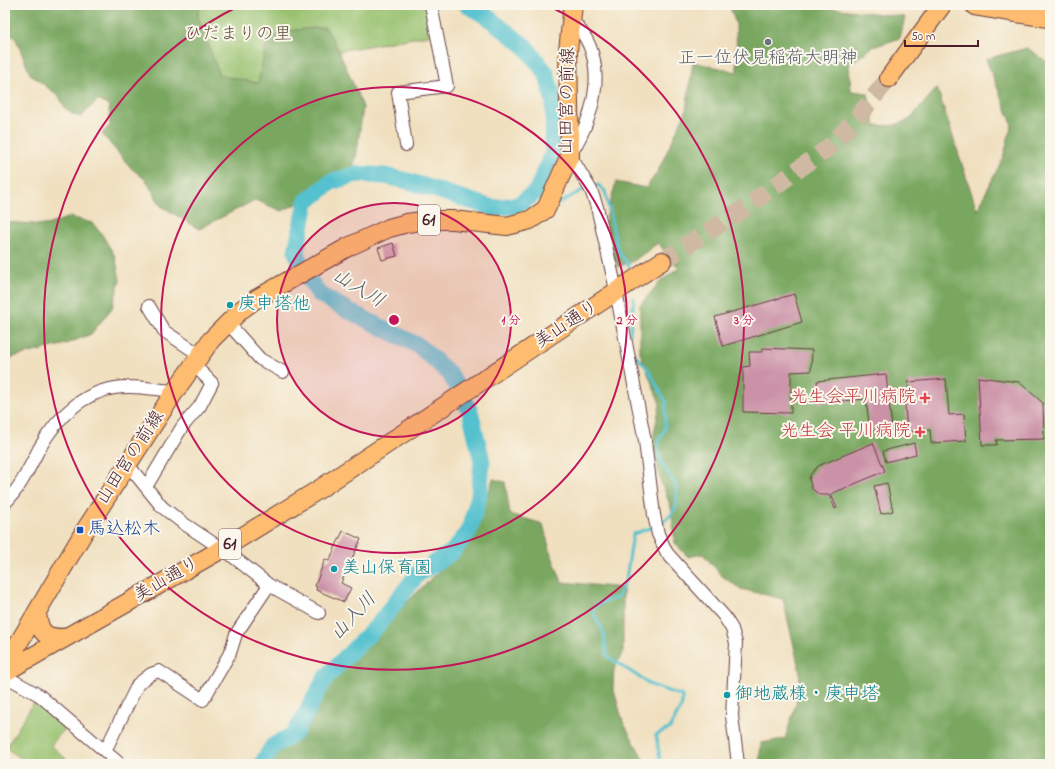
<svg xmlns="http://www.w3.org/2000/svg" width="1055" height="769" font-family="'Indie Flower','Klee One',sans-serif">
<rect width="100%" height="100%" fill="#fbf7ec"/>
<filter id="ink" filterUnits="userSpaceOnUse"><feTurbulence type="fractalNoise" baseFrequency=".025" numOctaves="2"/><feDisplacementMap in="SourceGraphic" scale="8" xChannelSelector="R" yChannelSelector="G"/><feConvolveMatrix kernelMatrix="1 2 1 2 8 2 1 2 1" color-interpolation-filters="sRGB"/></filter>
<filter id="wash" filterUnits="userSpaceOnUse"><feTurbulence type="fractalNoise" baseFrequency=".012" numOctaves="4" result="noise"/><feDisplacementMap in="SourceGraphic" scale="16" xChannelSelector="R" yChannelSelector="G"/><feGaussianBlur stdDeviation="0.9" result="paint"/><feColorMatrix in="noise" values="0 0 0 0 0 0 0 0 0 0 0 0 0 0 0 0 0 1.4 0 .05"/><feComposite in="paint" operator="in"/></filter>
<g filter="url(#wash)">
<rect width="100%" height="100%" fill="#f0e0c0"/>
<path fill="#97c16e" stroke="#70704c" d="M199 5H430L436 34 339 51 325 27 267 42 258 84 219 75 198 17Z
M37 697 69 724 51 745 67 760 63 764H34L30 761 28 763 6 748Z"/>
<path fill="#79a761" stroke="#626346" d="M5 5H199L198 17 219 75 258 83 267 42 284 31 325 27 339 51 363 107 357 152 351 176 282 211 255 200 199 229 161 206 146 180 131 168 102 134 110 125 109 106 98 100 81 117 72 114 65 108 59 96 30 74 16 39 5 30Z
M734 5H807L905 17 900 38 873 47 849 64 851 91 868 93 875 126 895 125 909 120 937 88 977 210 1003 158 1012 124 986 59 1027 48 1050 64V764H759L761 743 785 739 798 697 800 672 783 599 741 589 722 576 703 554 688 557 675 543 671 507 661 482 652 443 660 404 640 353V305L661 281 679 268 658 243 632 262 617 267 605 222 616 182 646 188 658 171 686 111 693 62 737 72 736 24 731 10Z
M70 217 92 223 101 233 115 256 120 280 112 308 91 334 66 344 5 359V222L47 225Z
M493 479 505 482 510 514 543 524 550 551 562 582 623 588V652L614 669 613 687 623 722 646 764H270L315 707 335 672 473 538Z"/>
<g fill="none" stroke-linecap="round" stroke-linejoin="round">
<path stroke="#55c1cf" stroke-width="3" d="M592 185H598L605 191 618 251 629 266
M536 192 544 200
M556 205 586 188
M630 334 634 298
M633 353 648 369 666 402 665 429 658 442 660 460 676 486 677 504 671 515 659 525
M653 527 633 534 626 579 618 597 596 605 593 614 603 630 607 656 651 685 682 696V705L670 728 656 735 661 764"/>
<path stroke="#55c1cf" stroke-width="17" d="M262 764 273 746 295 733 326 677 377 626 418 574 452 552 469 531 479 496 482 461 470 411 450 374 419 346 349 311 319 294 302 269 296 252 306 202 331 182 357 174 385 176 408 181 493 208 518 205 536 192 553 154 554 101 546 73 525 46 486 16 467 5"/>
</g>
<g id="blocks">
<path fill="#cb92a7" d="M309 5H337L336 9Z
M393 243 397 256 382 260 378 248Z
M794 294 802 322 723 346 715 317Z
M762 348 812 350 811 371 791 372V413L743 412V367L750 366 749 352H762Z
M886 374 892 429 870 431 866 399 819 403 817 381Z
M978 377 1019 382 1043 403 1044 439 996 440 997 445H982Z
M946 379 949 415 964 414 966 441 931 443 930 430 907 432 904 393 909 392 908 382Z
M873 443 885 471 831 494 837 508 835 509 829 495H820L812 489 809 479 811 474 818 466Z
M914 443 916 454 886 462 883 451Z
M887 483 893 511 881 514 874 486Z
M343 531 361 539 341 583 351 588 344 602 316 590 317 587 315 586 325 559 329 561Z"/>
</g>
</g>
<g filter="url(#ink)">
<use href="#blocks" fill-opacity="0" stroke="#633c41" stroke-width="1"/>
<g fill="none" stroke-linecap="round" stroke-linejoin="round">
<path stroke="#cfb9a2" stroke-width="18" stroke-dasharray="18 9" stroke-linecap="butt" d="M662 261 742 210 828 148 857 118 889 78"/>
<g stroke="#633c41" stroke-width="14">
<path id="minor" d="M571 20C611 57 596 114 570 155L591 190 597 207 614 281 645 441 654 515 658 534 667 553 724 616 732 629 736 643 732 716 738 764
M406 145 398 92 447 86 431 5
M149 306 164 331 200 355
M227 322 260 359 283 372
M126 466 133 471 162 507 183 523 231 555 269 585 319 613
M146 487 182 427 200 406 212 383 193 364
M5 503C21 487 29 468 39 449 58 415 88 386 130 387 144 387 160 390 175 391
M5 676 39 695 120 764
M105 751 138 684 151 674 159 671 203 700 230 653 236 634 269 585"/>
</g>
<g stroke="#633c41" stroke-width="20">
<path id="primary" d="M889 78 942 5
M37 614C40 634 45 638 65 638
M5 666 84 532 175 391 211 340 241 310 256 299 348 247 389 228 407 223 429 220H453L507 226 530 220 546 209 570 155 568 51 573 5
M5 672 222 549 318 490 662 261"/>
</g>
<g stroke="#633c41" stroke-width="23">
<path id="motorway" d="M976 5 1050 17"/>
</g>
<use href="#minor" stroke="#fff" stroke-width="12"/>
<use href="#primary" stroke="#febc70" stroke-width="18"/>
<use href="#motorway" stroke="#febc70" stroke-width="21"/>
</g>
</g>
<circle cx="394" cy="320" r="117" fill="#c2185b" fill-opacity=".12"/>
<g fill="none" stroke="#c2185b" stroke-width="2">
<circle cx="394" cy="320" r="117"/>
<circle cx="394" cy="320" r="233"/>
<path d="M547 5A350 350 0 1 1 241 5"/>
</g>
<circle fill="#6b7280" stroke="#fbf7ec" stroke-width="1.5" cx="768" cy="42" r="4"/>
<g fill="#0f9aa8" stroke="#fbf7ec" stroke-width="1.5">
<circle cx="230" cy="305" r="4"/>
<circle cx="334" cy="569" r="4"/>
<circle cx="727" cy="695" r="4"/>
</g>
<g fill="#e0444e" stroke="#fbf7ec" stroke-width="1.5">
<path d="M923 392h4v4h4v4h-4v4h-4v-4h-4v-4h4z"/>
<path d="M918 426h4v4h4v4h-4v4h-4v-4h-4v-4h4z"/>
</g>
<rect fill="#1a4fb4" stroke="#fbf7ec" stroke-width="1.5" x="76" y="526" width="8" height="8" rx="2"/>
<g text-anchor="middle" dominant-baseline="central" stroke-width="4" stroke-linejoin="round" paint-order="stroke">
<g fill="#fbf7ec" stroke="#7f6065" stroke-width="1">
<rect x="418" y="205" width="22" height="30" rx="3"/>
<rect x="219" y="529" width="22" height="30" rx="3"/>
</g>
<g font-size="17" font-weight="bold" fill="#4a1f2b">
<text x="429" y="220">61</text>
<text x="230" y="544">61</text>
</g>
<g font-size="18" fill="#61503f" stroke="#fbf7ec">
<text x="238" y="35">ひだまりの里</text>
</g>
<g font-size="18" fill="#5b616d" stroke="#fbf7ec">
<text x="768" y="59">正一位伏見稲荷大明神</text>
</g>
<g font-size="18" fill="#4a1f2b" stroke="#fbf7ec">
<text transform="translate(568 101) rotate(-89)">山田宮の前線</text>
<text transform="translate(567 325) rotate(-33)">美山通り</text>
<text transform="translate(131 458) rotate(-57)">山田宮の前線</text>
<text transform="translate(167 580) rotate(-30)">美山通り</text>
</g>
<g font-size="18" fill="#0d838f" stroke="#fbf7ec" text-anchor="start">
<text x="238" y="305">庚申塔他</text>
<text x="342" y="569">美山保育園</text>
<text x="735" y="695">御地蔵様・庚申塔</text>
</g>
<g font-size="18" fill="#be3a42" stroke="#fbf7ec" text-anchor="end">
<text x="916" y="398">光生会平川病院</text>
<text x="911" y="432">光生会 平川病院</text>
</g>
<g font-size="18" fill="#164399" stroke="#fbf7ec" text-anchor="start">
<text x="88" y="530">馬込松木</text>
</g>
<g font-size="19" font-style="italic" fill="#4e5864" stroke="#fbf7ec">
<text transform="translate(358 289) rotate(31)">山入川</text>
<text transform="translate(354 617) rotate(-47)">山入川</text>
</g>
</g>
<circle cx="394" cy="320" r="6" fill="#c2185b" stroke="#fbf7ec" stroke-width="2"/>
<g font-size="12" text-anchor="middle" font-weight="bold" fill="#c2185b" stroke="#fbf7ec" stroke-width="4" stroke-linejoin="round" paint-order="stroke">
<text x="511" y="324">1 分</text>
<text x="627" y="324">2 分</text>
<text x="744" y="324">3 分</text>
</g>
<rect width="1055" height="769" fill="none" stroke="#fbf7ec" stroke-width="20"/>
<path d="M905 40v6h73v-6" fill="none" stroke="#4a1f2b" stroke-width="2"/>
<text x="911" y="40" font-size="12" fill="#4a1f2b" stroke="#fbf7ec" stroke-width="3" paint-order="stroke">50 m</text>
</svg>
